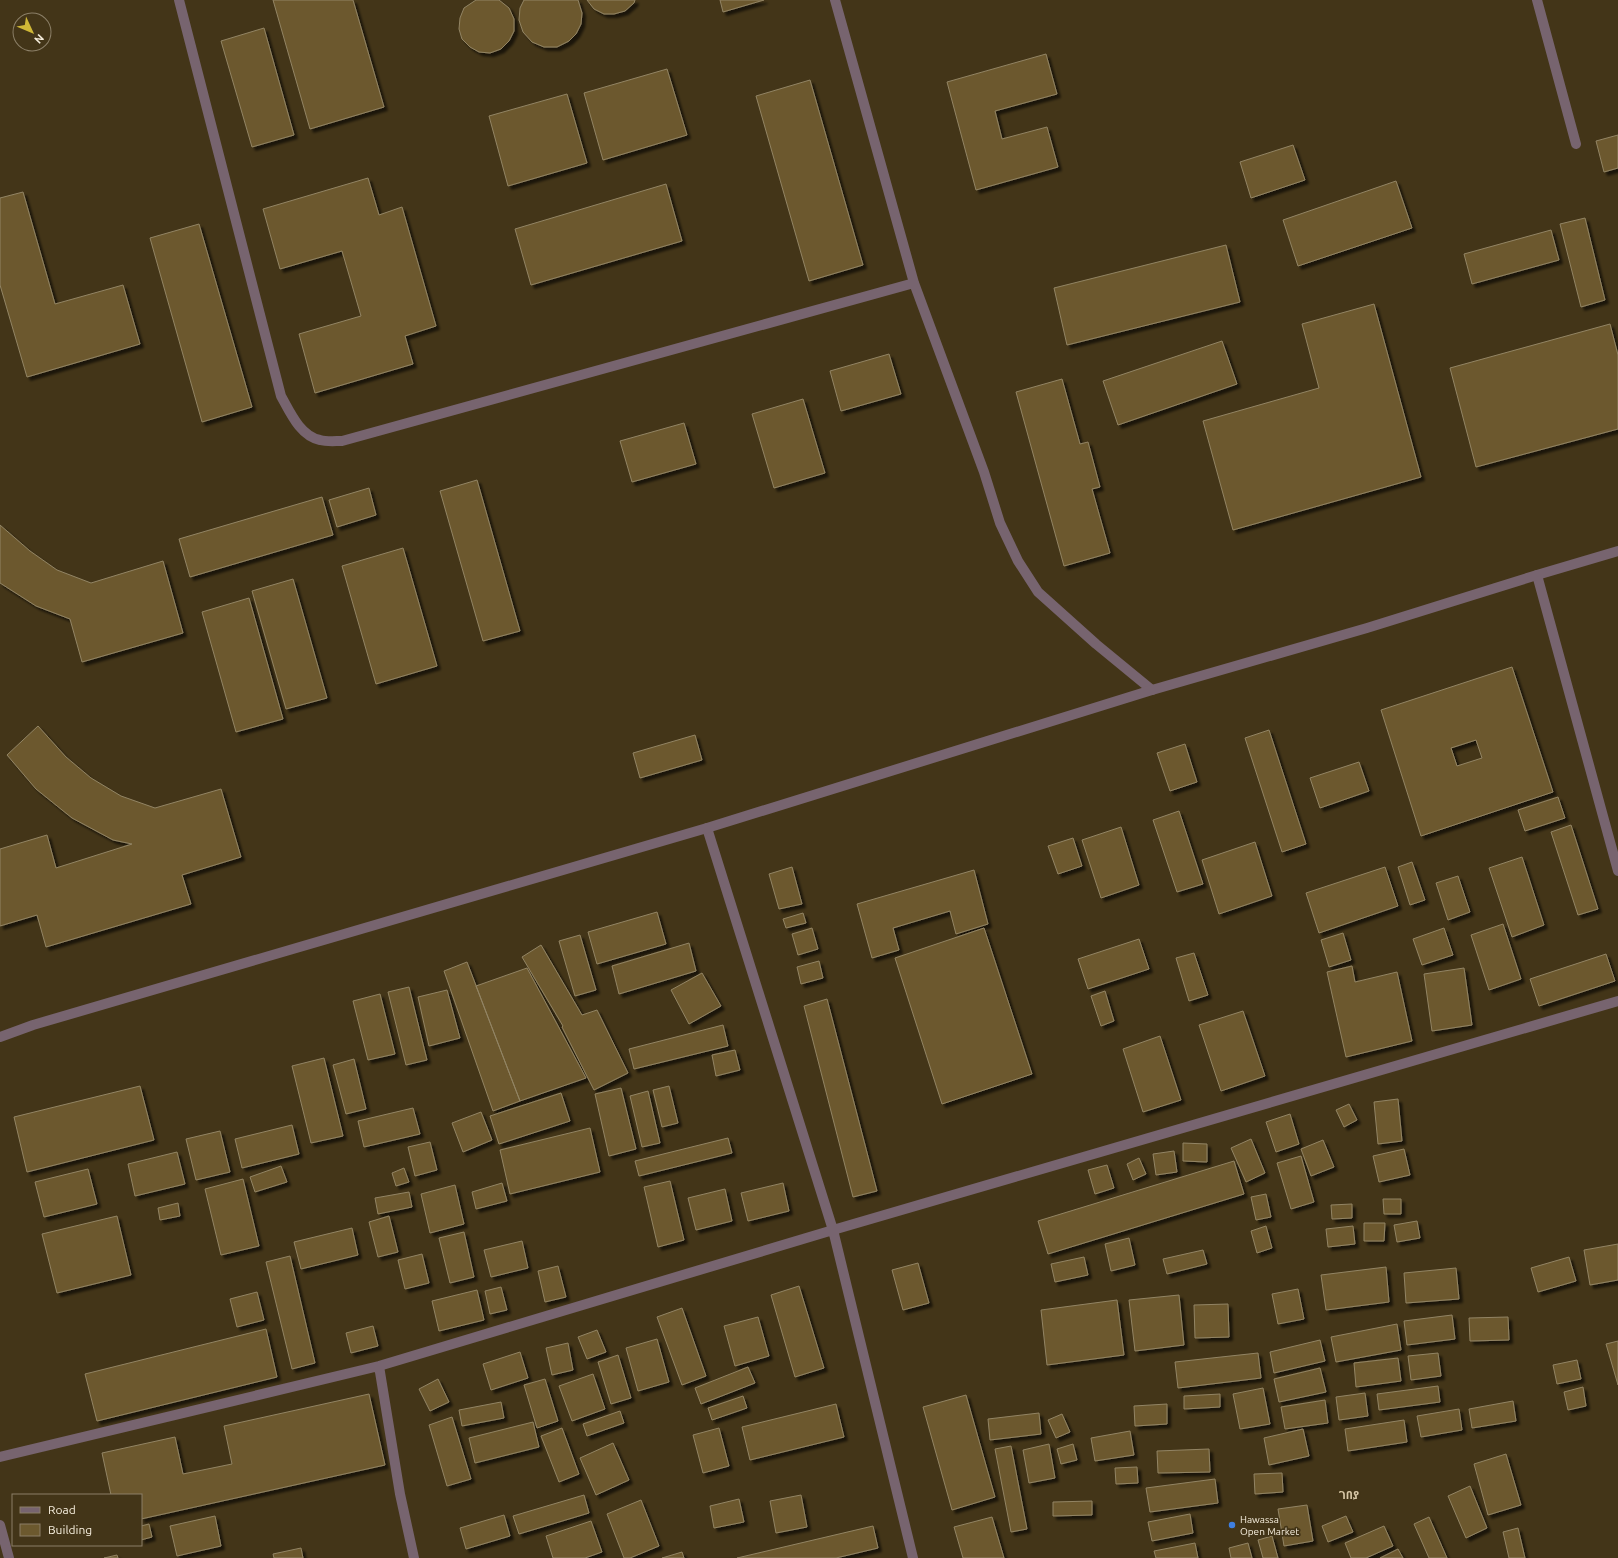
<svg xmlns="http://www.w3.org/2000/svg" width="1618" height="1558" font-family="Ubuntu,'Noto Sans Ethiopic',sans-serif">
<defs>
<filter id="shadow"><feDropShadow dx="3.5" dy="3.5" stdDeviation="1" flood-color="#0009"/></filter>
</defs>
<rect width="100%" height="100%" fill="#433518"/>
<path fill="#6c592e" stroke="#928464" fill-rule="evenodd" filter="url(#shadow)" d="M273 0H353L384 107 310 129Z
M476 0H499L509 8 514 19V31L509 41 501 49 490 53 479 52 470 47 462 39 459 29 460 18 464 8Z
M524 0H578L582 13 581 24 576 34 569 41 557 47H544L532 42 523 32 519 20 520 8Z
M587 0H635L634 3 625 11 614 14H604L594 9Z
M720 0H764L723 12Z
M264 28 294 135 252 147 221 41Z
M1046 54 1057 94 995 111 1002 139 1047 127 1058 167 976 190 947 82Z
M667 69 687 135 603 160 584 93Z
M810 80 863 265 809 281 756 96Z
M567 94 587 163 508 186 489 116Z
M1618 135V168L1604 172 1596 141Z
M1293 145 1305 180 1251 198 1240 162Z
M368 178 379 215 402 207 436 326 405 336 413 364 315 393 299 334 361 316 342 251 280 269 263 209Z
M1396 181 1412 228 1298 266 1283 220Z
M666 184 682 241 531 285 515 229Z
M23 192 55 304 123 285 140 344 27 377 0 285V198Z
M1585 218 1605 300 1581 307 1560 224Z
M199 224 252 407 202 422 150 238Z
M1551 230 1559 260 1472 284 1464 254Z
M1226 245 1240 302 1067 345 1054 288Z
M1374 304 1421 477 1233 530 1203 421 1319 388 1302 324Z
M1610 324 1618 355V429L1476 467 1450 368Z
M1222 341 1237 384 1118 425 1103 381Z
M889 354 901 394 841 411 830 371Z
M1062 379 1080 444 1088 442 1100 487 1092 489 1110 553 1064 566 1016 392Z
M803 399 825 473 774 488 752 414Z
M684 423 696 464 632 482 620 441Z
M477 480 520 631 483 641 440 491Z
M369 488 376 515 337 527 329 500Z
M322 497 333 535 190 577 179 539Z
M0 525 30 551 57 570 91 583 163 561 183 633 82 662 70 619 36 606 0 583Z
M403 548 437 666 376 684 342 566Z
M293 579 327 698 286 709 252 591Z
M249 598 283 719 236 732 202 612Z
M1512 667 1553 792 1421 836 1381 710ZM1476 740 1482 758 1457 766 1451 748Z
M38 726 66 757 91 778 121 796 155 808 221 789 241 857 182 875 191 904 46 947 37 915 0 926V849L47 835 56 868 132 844 113 840 72 818 36 789 7 755Z
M1269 730 1306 844 1282 852 1245 738Z
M695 735 702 760 640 778 633 753Z
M1185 744 1197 782 1170 791 1157 753Z
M1359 762 1369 791 1320 808 1310 778Z
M1558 797 1565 818 1525 831 1518 810Z
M1179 811 1203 884 1177 892 1153 820Z
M1571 825 1598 909 1578 915 1551 832Z
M1121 827 1139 885 1101 898 1082 840Z
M1073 838 1082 866 1058 874 1048 846Z
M1255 842 1272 896 1219 914 1202 860Z
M1522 857 1544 925 1512 937 1489 868Z
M1412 862 1425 900 1410 905 1398 867Z
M792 867 802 904 779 909 769 874Z
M1385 867 1398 906 1319 933 1306 893Z
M974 870 988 924 956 934 950 911 893 928 899 950 872 958 857 904Z
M1458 876 1470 912 1448 920 1436 883Z
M657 912 666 944 597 964 588 932Z
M803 913 806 923 786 928 783 919Z
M1503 924 1521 979 1489 990 1471 935Z
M812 928 818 949 798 955 792 934Z
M984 928 1032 1074 942 1104 895 958Z
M1444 928 1453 955 1422 965 1413 939Z
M1343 933 1351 960 1329 967 1321 940Z
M580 935 596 990 575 996 559 941Z
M1139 939 1149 969 1088 989 1078 959Z
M689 943 696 971 619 994 612 966Z
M541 945 582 1015 597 1010 628 1073 594 1090 562 1027 563 1026 522 957Z
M1194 953 1208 995 1189 1001 1176 958Z
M1606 954 1615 981 1539 1006 1530 979Z
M819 961 823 978 801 984 797 967Z
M467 962 520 1101 493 1111 444 971Z
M1352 966 1355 982 1397 972 1412 1041 1346 1057 1327 972Z
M527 968 586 1078 520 1101 476 986Z
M1464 968 1472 1025 1432 1031 1424 974Z
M702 973 721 1006 689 1024 671 990Z
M409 987 427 1060 406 1065 388 992Z
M447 990 460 1038 429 1046 418 997Z
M1105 991 1114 1021 1101 1026 1091 996Z
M380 994 395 1054 368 1060 353 1001Z
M827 999 877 1191 853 1197 804 1006Z
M1243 1011 1265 1076 1221 1091 1199 1025Z
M723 1025 728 1046 634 1069 629 1049Z
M1160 1036 1181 1100 1143 1112 1123 1049Z
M735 1050 740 1070 716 1076 712 1055Z
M324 1058 343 1136 311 1143 292 1066Z
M354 1059 366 1109 346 1114 333 1065Z
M140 1086 154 1140 27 1172 14 1117Z
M669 1086 678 1123 662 1127 653 1090Z
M621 1088 636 1149 609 1156 595 1094Z
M648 1091 660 1143 642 1147 630 1096Z
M561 1093 570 1121 499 1144 490 1116Z
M1398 1099 1402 1141 1378 1144 1374 1102Z
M1349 1104 1357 1120 1344 1127 1336 1110Z
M413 1108 420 1134 364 1147 358 1121Z
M481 1112 492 1140 463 1152 452 1123Z
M1290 1114 1299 1144 1276 1152 1266 1122Z
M292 1125 299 1154 242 1168 235 1139Z
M590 1128 600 1172 510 1194 500 1150Z
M220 1131 230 1172 196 1180 186 1139Z
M728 1138 732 1153 639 1176 635 1161Z
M1251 1139 1265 1173 1246 1182 1231 1148Z
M1323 1140 1334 1167 1311 1176 1301 1149Z
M430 1142 437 1170 415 1176 408 1147Z
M1183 1143 1207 1144V1162L1183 1161Z
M1404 1149 1410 1175 1379 1182 1373 1156Z
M1174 1151 1177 1172 1156 1175 1153 1154Z
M177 1152 185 1184 135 1196 128 1164Z
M1301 1156 1314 1202 1291 1209 1277 1163Z
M1139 1158 1146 1174 1133 1180 1127 1164Z
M1234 1161 1244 1194 1048 1254 1038 1221Z
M1107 1165 1114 1188 1095 1194 1088 1170Z
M281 1166 287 1182 255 1192 250 1177Z
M404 1168 409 1182 396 1186 392 1173Z
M88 1169 97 1204 44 1217 35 1182Z
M243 1179 259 1246 221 1255 205 1189Z
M670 1181 684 1240 658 1247 644 1187Z
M502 1183 507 1201 476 1209 472 1192Z
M783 1183 789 1211 748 1221 741 1193Z
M455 1185 464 1224 430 1233 421 1194Z
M725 1189 732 1221 696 1230 688 1198Z
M409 1192 412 1207 378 1214 375 1198Z
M1266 1194 1271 1217 1256 1220 1251 1197Z
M1383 1199H1401V1214H1384Z
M178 1203 180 1216 160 1220 158 1208Z
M1352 1204V1218L1332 1219 1331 1205Z
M117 1216 131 1275 57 1293 42 1234Z
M389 1216 398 1252 378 1257 369 1222Z
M1417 1221 1420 1238 1397 1242 1394 1225Z
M1364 1223H1385L1384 1241H1364Z
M1266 1226 1272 1248 1257 1253 1251 1231Z
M1353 1226 1355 1244 1328 1247 1326 1229Z
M352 1228 358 1255 301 1269 294 1242Z
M464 1232 474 1277 450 1283 439 1238Z
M1129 1238 1135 1265 1111 1271 1105 1244Z
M522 1241 528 1268 491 1277 484 1250Z
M1618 1244V1280L1590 1285 1584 1250Z
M1203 1250 1207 1264 1167 1274 1163 1259Z
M422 1254 429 1283 405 1289 398 1260Z
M290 1256 315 1363 292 1369 266 1262Z
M1084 1257 1088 1275 1055 1282 1051 1264Z
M1569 1257 1576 1281 1538 1292 1531 1268Z
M918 1263 929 1303 903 1310 892 1270Z
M558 1266 566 1297 545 1302 538 1271Z
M1386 1267 1389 1302 1326 1310 1321 1275Z
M1456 1268 1459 1299 1406 1303 1404 1273Z
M799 1286 824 1368 795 1377 771 1295Z
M501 1287 507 1310 490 1314 485 1291Z
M1298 1289 1304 1319 1278 1324 1272 1294Z
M477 1290 484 1320 439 1331 432 1301Z
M257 1292 264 1320 237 1327 230 1299Z
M1179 1295 1184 1345 1135 1351 1129 1300Z
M1117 1300 1124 1355 1047 1365 1041 1310Z
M1228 1304 1229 1337 1195 1338 1194 1305Z
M682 1308 706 1376 682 1385 657 1317Z
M1452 1315 1455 1339 1407 1345 1404 1321Z
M758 1317 769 1356 735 1366 724 1326Z
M1508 1317 1509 1340 1470 1341 1469 1318Z
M1397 1324 1401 1350 1336 1362 1331 1337Z
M373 1326 378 1346 351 1353 346 1333Z
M266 1329 277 1377 97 1421 85 1374Z
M597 1330 606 1352 587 1359 578 1337Z
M657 1339 669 1382 638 1391 626 1348Z
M1320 1340 1325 1361 1274 1373 1270 1352Z
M1618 1341V1385L1606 1344Z
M568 1343 573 1370 552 1375 546 1348Z
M520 1352 528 1378 491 1390 483 1364Z
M1258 1353 1261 1378 1178 1388 1175 1362Z
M1438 1353 1441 1376 1411 1380 1408 1356Z
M618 1355 631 1398 611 1404 598 1362Z
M1398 1358 1401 1381 1356 1387 1354 1363Z
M1577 1360 1581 1379 1557 1384 1553 1365Z
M748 1367 755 1383 701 1404 695 1388Z
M1320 1368 1326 1392 1279 1402 1274 1379Z
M593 1374 605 1409 572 1421 559 1386Z
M438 1379 449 1402 430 1411 419 1389Z
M545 1379 558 1421 537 1428 524 1385Z
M1438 1386 1440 1402 1379 1410 1377 1394Z
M1583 1387 1586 1406 1568 1410 1564 1392Z
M1263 1388 1270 1424 1240 1429 1233 1394Z
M1365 1393 1368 1416 1339 1420 1336 1397Z
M369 1394 385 1465 141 1519V1495H111L102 1453 175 1437 183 1474 232 1464 224 1426Z
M1220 1394V1407L1184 1409V1396Z
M966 1395 995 1497 952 1510 923 1407Z
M743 1396 747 1408 712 1420 708 1408Z
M1325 1400 1328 1423 1285 1429 1281 1407Z
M1513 1401 1516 1421 1472 1428 1469 1409Z
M501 1402 504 1418 462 1426 459 1410Z
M836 1404 844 1437 750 1460 742 1427Z
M1167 1404V1424L1135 1426 1134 1406Z
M1459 1409 1462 1430 1421 1437 1417 1416Z
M620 1411 624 1423 587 1436 583 1424Z
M1039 1413 1041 1434 990 1440 988 1419Z
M1062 1414 1070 1432 1056 1438 1048 1420Z
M452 1417 471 1479 447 1486 429 1425Z
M1404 1420 1407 1442 1348 1451 1345 1429Z
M533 1422 539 1447 475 1463 469 1438Z
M562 1428 579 1474 559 1482 541 1436Z
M719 1428 729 1466 703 1473 693 1435Z
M1303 1429 1309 1456 1269 1465 1264 1438Z
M1130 1431 1134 1455 1095 1461 1091 1438Z
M613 1443 629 1480 596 1495 580 1458Z
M1049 1444 1055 1478 1029 1483 1023 1450Z
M1073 1444 1077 1460 1061 1464 1057 1449Z
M1011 1446 1027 1529 1011 1532 995 1449Z
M1209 1449 1210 1472 1158 1473 1157 1451Z
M1506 1454 1521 1505 1488 1515 1474 1464Z
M1137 1467 1138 1483 1116 1484 1115 1468Z
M1282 1473 1283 1492 1255 1494 1254 1474Z
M1215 1479 1218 1503 1150 1512 1146 1488Z
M1470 1486 1487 1528 1466 1538 1448 1496Z
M584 1495 589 1513 519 1534 513 1516Z
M801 1495 807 1527 776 1533 770 1501Z
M739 1499 744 1522 714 1528 710 1506Z
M641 1500 659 1546 630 1558H624L607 1514Z
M1092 1501V1515L1053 1516V1502Z
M1307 1505 1313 1541 1284 1546 1278 1509Z
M1190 1514 1193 1533 1152 1541 1148 1522Z
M504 1515 510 1536 466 1549 460 1528Z
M215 1516 221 1546 177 1556 170 1526Z
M1346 1516 1353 1532 1328 1542 1322 1526Z
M992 1517 1004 1558H963L954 1527Z
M1429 1517 1447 1558H1429L1414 1524Z
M591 1521 602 1552 585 1558H553L546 1536Z
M149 1524 152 1537 141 1540V1526Z
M873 1526 878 1548 836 1558H737Z
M1384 1526 1393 1546 1366 1558H1351L1345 1543Z
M1518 1528 1525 1558H1509L1503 1532Z
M1272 1536 1278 1558H1263L1258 1540Z
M1195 1543 1198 1558H1156L1154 1551Z
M1248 1543 1252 1558H1231L1229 1548Z
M301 1548 303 1558H274L273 1554Z
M1398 1549 1403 1558H1380Z
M682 1552 684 1558H662Z
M117 1555 118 1558H104Z"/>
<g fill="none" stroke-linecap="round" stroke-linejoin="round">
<path stroke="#77646f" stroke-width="10" d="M179 0 281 396C290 412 300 436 320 440 327 442 335 441 342 441L914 283
M835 0 914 283 984 472 1000 523 1018 561 1038 592 1096 644 1152 690
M1537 0 1576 144
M1537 575 1618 871
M707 828 833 1230 913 1558
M379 1366 400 1494 414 1558
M0 1457 379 1366 833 1230 1618 1001"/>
<path stroke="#77646f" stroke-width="10" d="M0 1037 33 1025 707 828 1152 690 1367 628 1537 575 1618 551
M0 1525 9 1558"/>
</g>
<circle fill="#3f7fe0" stroke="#433518" stroke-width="1.5" cx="1232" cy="1525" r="4"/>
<g text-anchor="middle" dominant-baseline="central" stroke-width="3.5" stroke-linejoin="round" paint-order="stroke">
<g font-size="10" fill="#f6eedd" stroke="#433518" text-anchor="start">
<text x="1240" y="1519">Hawassa<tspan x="1240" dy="12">Open Market</tspan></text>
</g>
<g font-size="11" font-weight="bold" fill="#d7c7a6" stroke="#433518">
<text x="1349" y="1495">ገበያ</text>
</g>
</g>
<rect x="12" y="1494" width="130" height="52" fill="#433518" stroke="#8b7f67"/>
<rect x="20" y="1507" width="20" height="6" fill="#77646f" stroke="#8b7f67"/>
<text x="48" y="1514" font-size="12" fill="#f6eedd">Road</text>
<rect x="20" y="1524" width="20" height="12" fill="#6c592e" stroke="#8b7f67"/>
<text x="48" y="1534" font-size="12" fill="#f6eedd">Building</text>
<g transform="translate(32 32) rotate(134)"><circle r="19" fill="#433518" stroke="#8b7f67"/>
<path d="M0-3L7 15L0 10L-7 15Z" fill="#d0b837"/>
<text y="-6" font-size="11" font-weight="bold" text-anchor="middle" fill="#f6eedd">N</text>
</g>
</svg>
